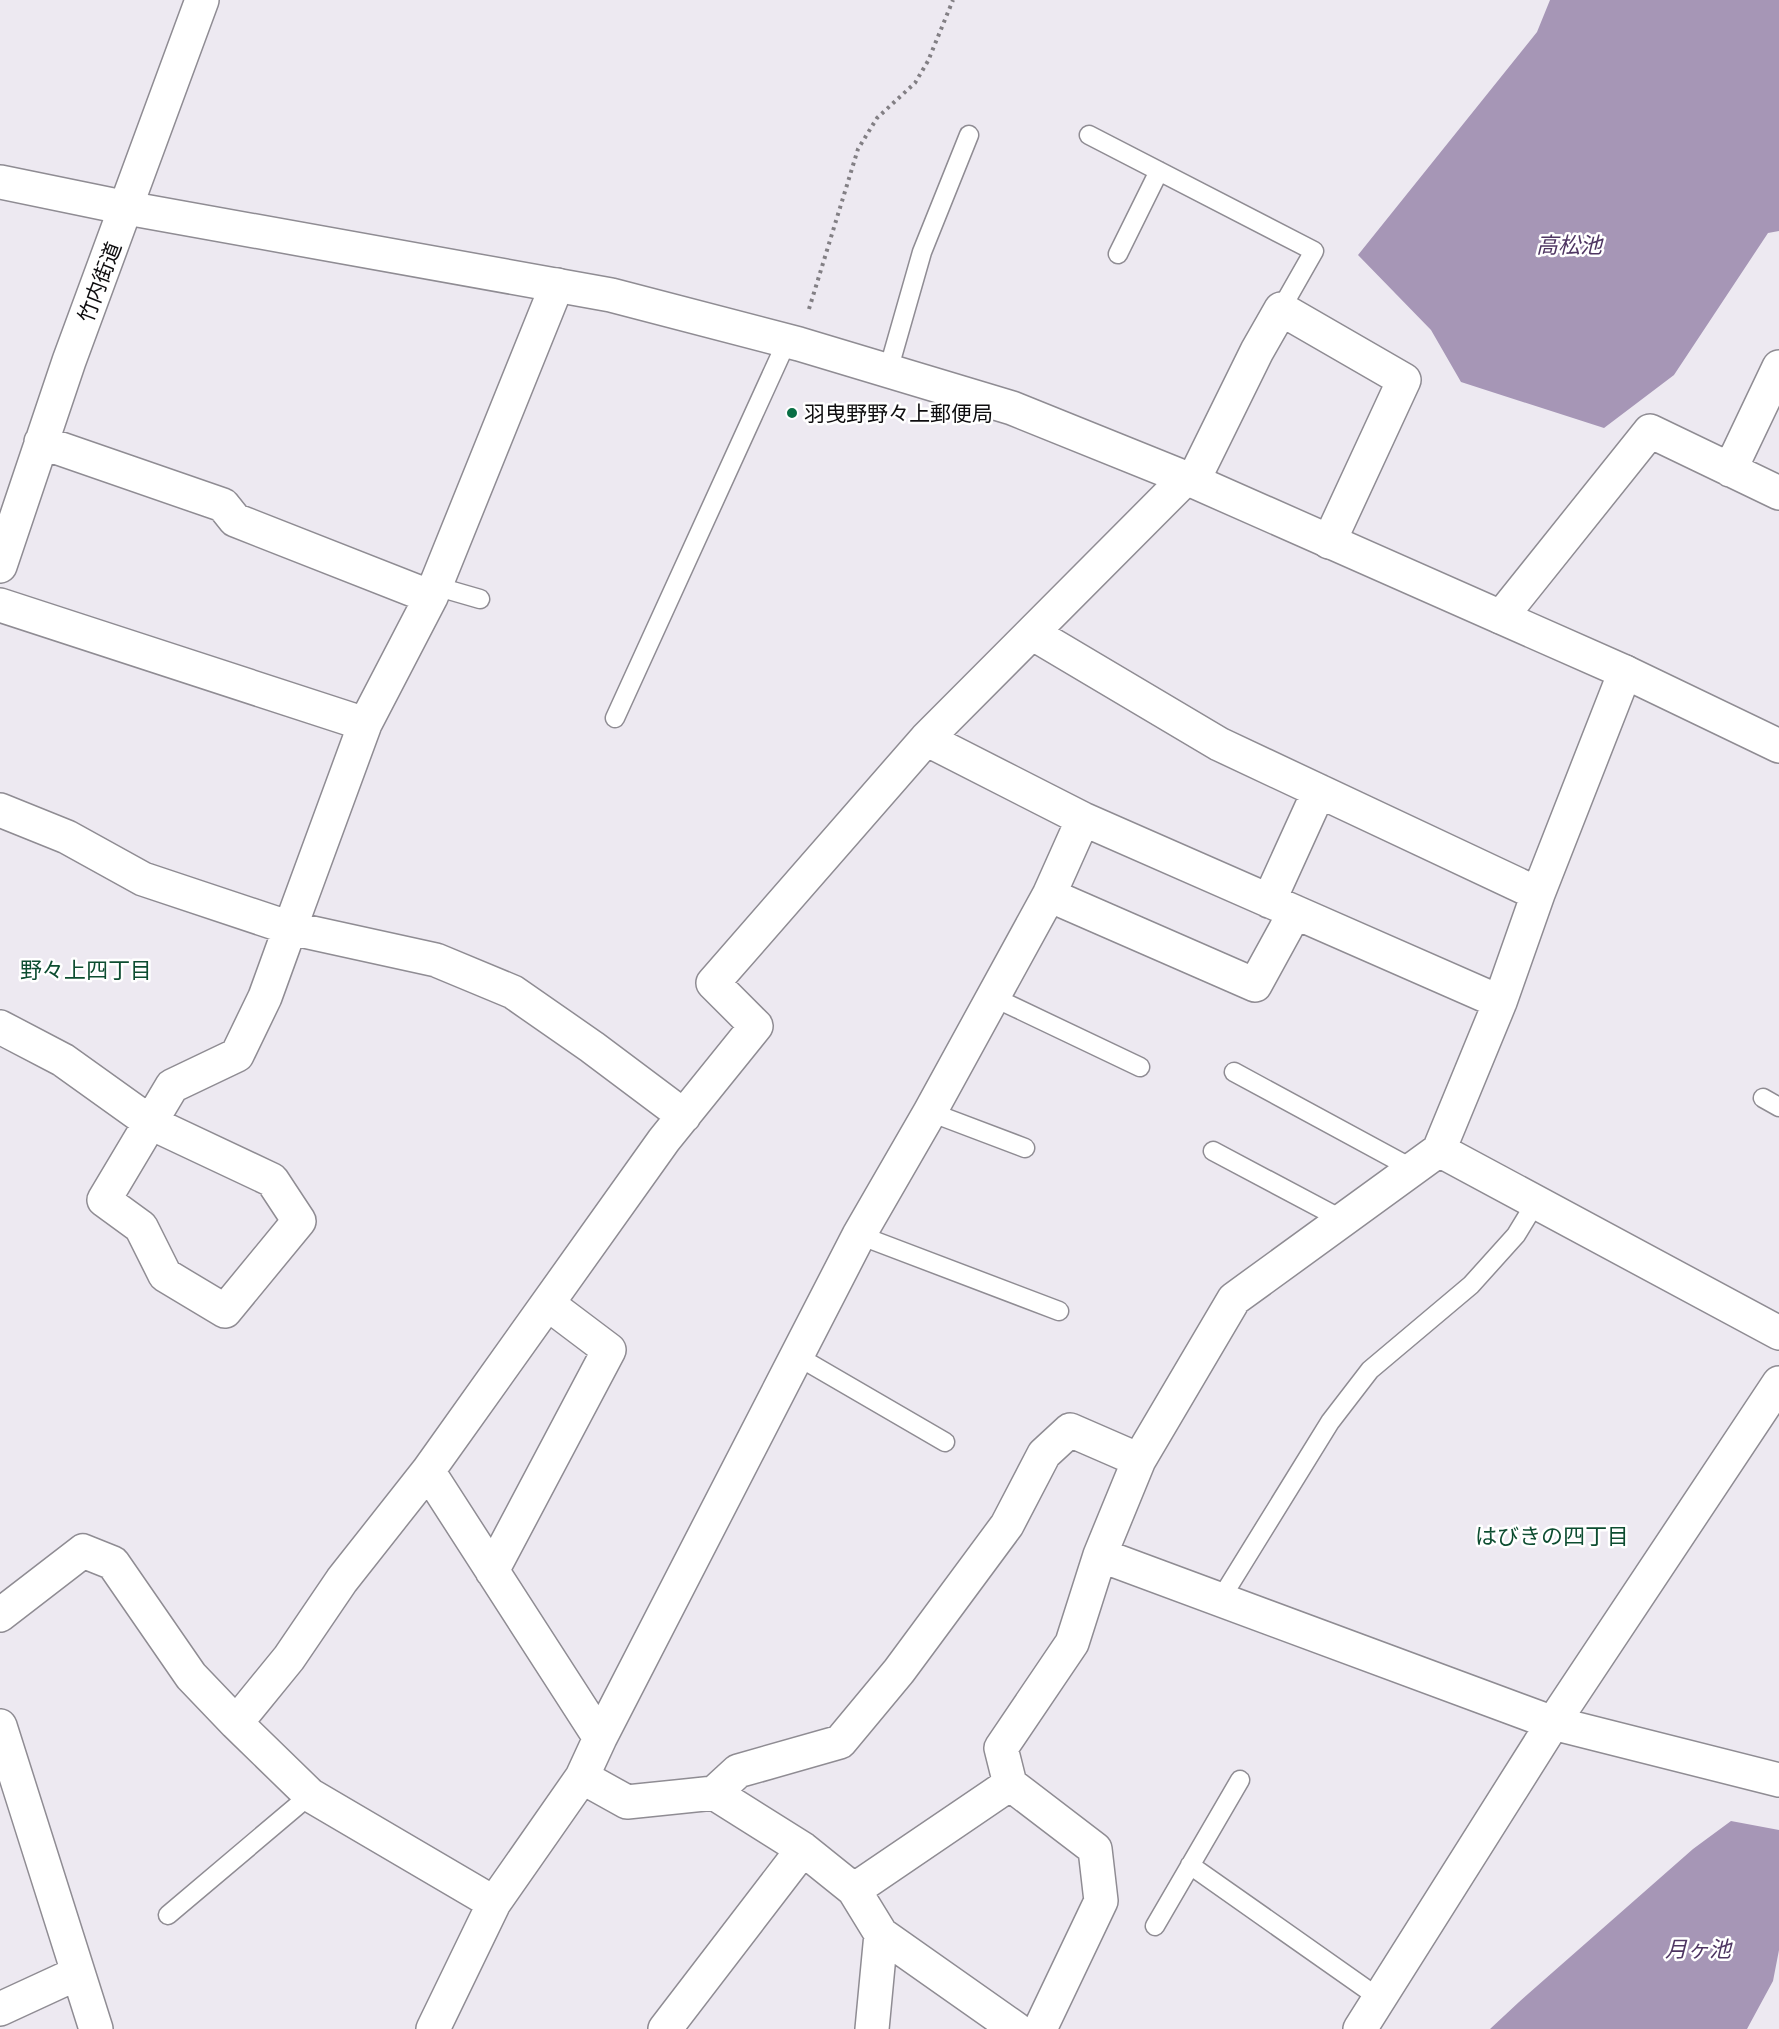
<svg xmlns="http://www.w3.org/2000/svg" width="1779" height="2029" font-family="Manrope,'Noto Sans JP',sans-serif">
<rect width="100%" height="100%" fill="#ede9f1"/>
<path fill="#a696b6" d="M1550 0H1779V231L1768 233 1674 375 1604 428 1461 382 1431 330 1358 255 1537 32Z
M1731 1821 1779 1830V1950L1773 1981 1747 2029H1490L1519 2002 1693 1849Z"/>
<g fill="none" stroke-linecap="round" stroke-linejoin="round">
<g stroke="#8f8c93" stroke-width="21">
<path id="lane" d="M1089 135 1314 251 1281 309
M1118 254 1159 171
M888 371 922 252 969 135
M435 586 480 599
M615 718 787 341
M993 997 1140 1067
M1234 1072 1413 1169
M1763 1098 1779 1107
M930 1112 1025 1148
M1213 1151 1343 1220
M859 1235 1059 1311
M797 1356 945 1442
M1220 1600 1330 1422 1370 1370 1471 1285 1516 1235 1536 1202
M1190 1865 1379 1998
M168 1915 310 1795
M1155 1926 1240 1780"/>
</g>
<g stroke="#8f8c93" stroke-width="36">
<path id="street" d="M41 442 223 505 235 520 431 597
M1730 470 1779 367
M1186 478 926 739 1083 819 1500 1002
M1193 481 1257 351 1281 309 1404 380 1329 542
M0 566 69 361 202 0
M0 605 365 724 290 928 143 879 67 837 0 810
M1501 617 1650 431 1779 493
M1032 633 1219 744 1538 894
M365 724 431 597 557 285
M1049 895 1255 985 1295 912
M1269 901 1319 791
M0 1027 63 1060 151 1123 272 1180 299 1221 225 1311 165 1275 141 1227 104 1200 172 1086 237 1055 265 997 290 928 436 960 513 992 592 1047 684 1116
M1439 1150 1779 1333
M428 1471 664 1140 756 1026 713 983 926 739
M1100 1555 1553 1723 1779 1780
M492 1571 609 1350 548 1304
M0 1615 83 1551 113 1563 191 1676 236 1723 310 1795 494 1903 433 2029
M236 1723 289 1658 342 1580 428 1471 600 1738
M0 1726 96 2029
M582 1777 627 1802 714 1793 803 1849 854 1890 1010 1784
M714 1793 738 1771 840 1742 899 1671 1007 1525 1044 1454 1070 1430 1139 1460
M854 1890 881 1934 1016 2029
M494 1903 582 1777 600 1738 859 1235 930 1112 1049 895 1083 819
M0 2009 78 1973
M665 2029 803 1849
M872 2029 881 1934
M1040 2029 1101 1901 1095 1849 1010 1784 1001 1748 1072 1643 1100 1555 1139 1460 1234 1299 1439 1150 1500 1002 1538 894 1625 672
M1360 2029 1553 1723 1779 1383"/>
</g>
<g stroke="#8f8c93" stroke-width="36">
<path id="secondary" d="M0 182 127 208 611 295 799 344 1012 408 1193 481 1625 672 1779 746"/>
</g>
<path stroke="#827f84" stroke-width="4" stroke-dasharray="3 4.5" stroke-linecap="butt" d="M809 309 858 149 877 118 915 83 928 61 953 0"/>
<use href="#lane" stroke="#fff" stroke-width="18"/>
<use href="#street" stroke="#fff" stroke-width="33"/>
<use href="#secondary" stroke="#fff" stroke-width="33"/>
</g>
<circle fill="#096f45" stroke="#fff" stroke-width="2" cx="792" cy="413" r="6"/>
<g text-anchor="middle" dominant-baseline="central" stroke-width="5" stroke-linejoin="round" paint-order="stroke">
<g font-size="21" fill="#0e0d0f" stroke="#fff">
<text transform="translate(99 282) rotate(-69)">竹内街道</text>
</g>
<g font-size="21" fill="#0e0d0f" stroke="#fff" text-anchor="start">
<text x="804" y="413">羽曳野野々上郵便局</text>
</g>
<g font-size="22" font-style="italic" fill="#4e3562" stroke="#fff">
<text x="1569" y="245">高松池</text>
<text x="1698" y="1949">月ヶ池</text>
</g>
<g font-size="22" fill="#0d4d31" stroke="#fff">
<text x="86" y="970">野々上四丁目</text>
<text x="1552" y="1536">はびきの四丁目</text>
</g>
</g>
</svg>
